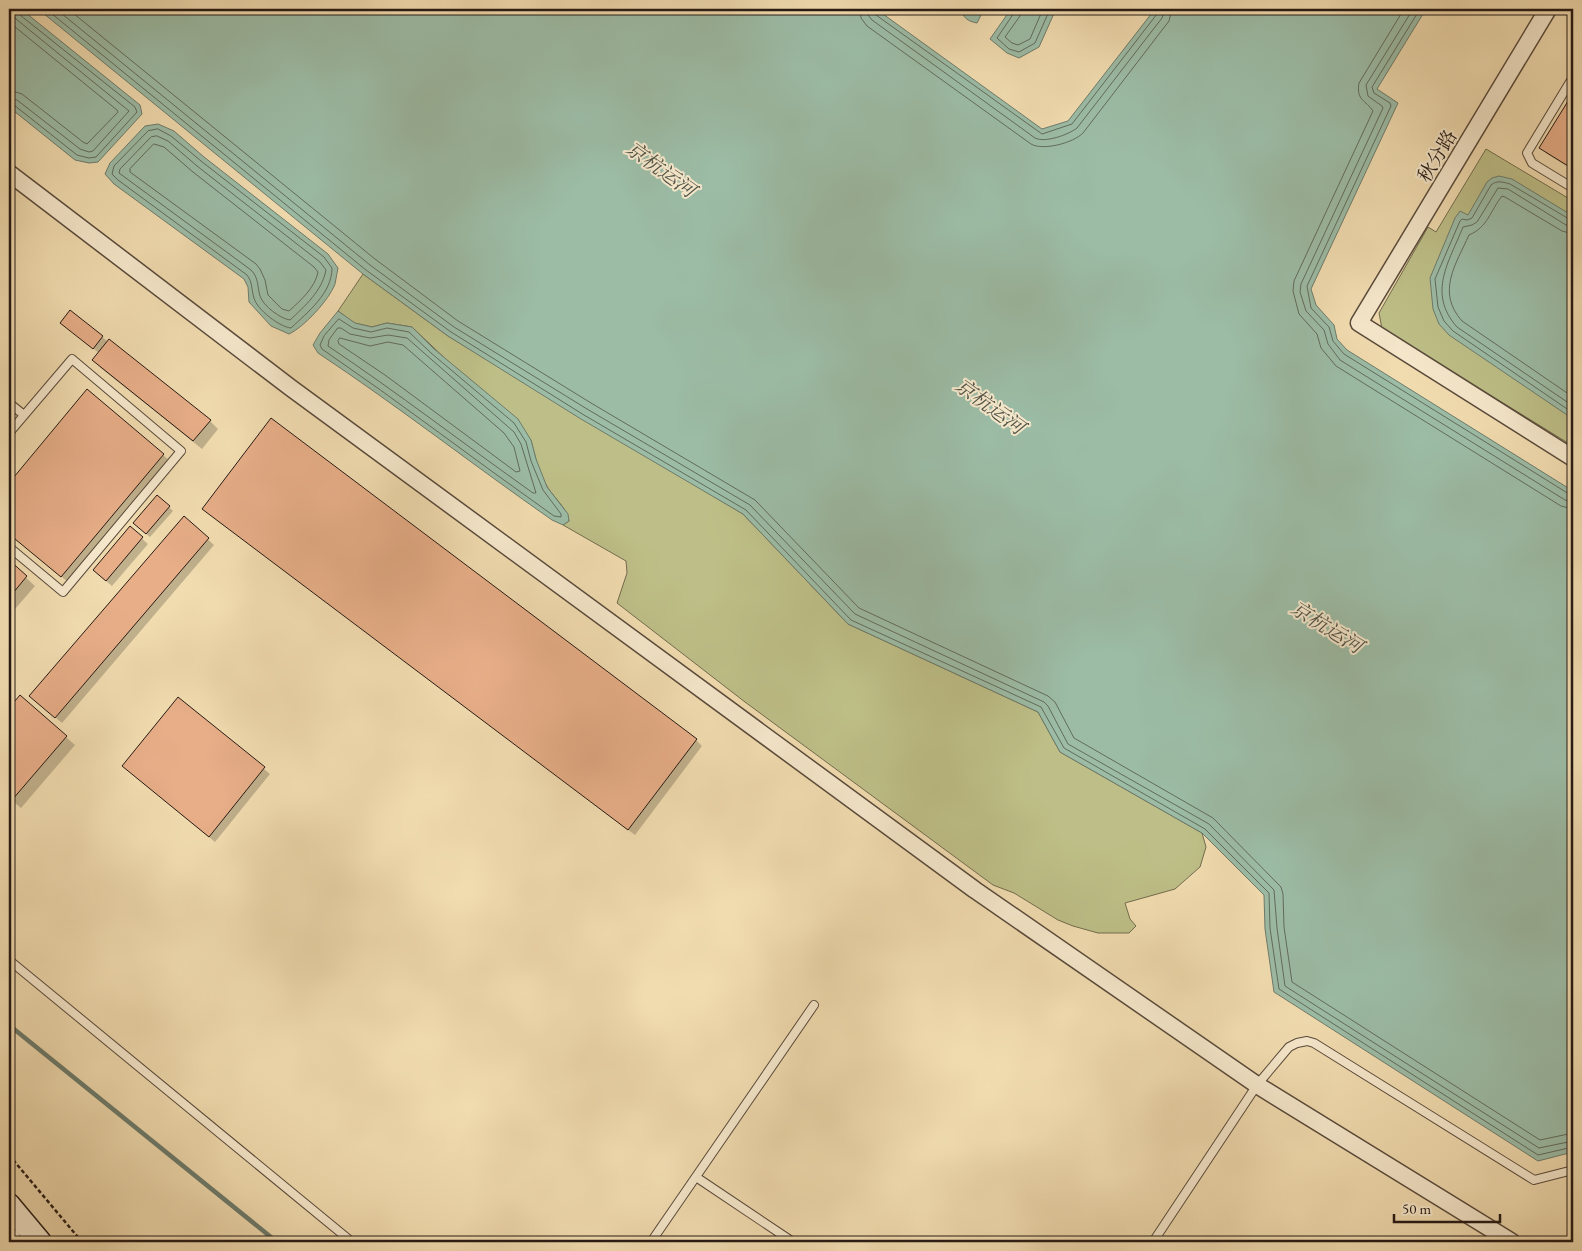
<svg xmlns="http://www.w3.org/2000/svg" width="1582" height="1251" font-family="'EB Garamond','Noto Serif SC',serif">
<rect width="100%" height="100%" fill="#f1dcb0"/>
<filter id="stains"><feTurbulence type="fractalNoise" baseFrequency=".004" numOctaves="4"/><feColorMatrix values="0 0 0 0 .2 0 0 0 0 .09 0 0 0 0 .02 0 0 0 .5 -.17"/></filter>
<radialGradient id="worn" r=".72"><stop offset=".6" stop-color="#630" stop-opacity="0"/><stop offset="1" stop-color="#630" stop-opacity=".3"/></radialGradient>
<path fill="#bebf88" stroke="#726c4e" d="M1486 149 1573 201V446L1382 329 1379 313 1428 227 1436 232Z
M363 274 448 336 743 514 848 624 1038 712 1060 752 1202 833 1206 847 1200 867 1175 889 1125 903 1130 919 1136 926 1129 933H1098L1073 926 1058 920 1014 893 993 885 745 702 617 603 627 573 626 561 563 525 569 521C567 508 555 499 548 488 539 474 535 456 531 440L412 327 387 323 372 327 354 323 338 311Z"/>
<path fill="#9cbca6" stroke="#6d7b6c" d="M9 9H21L140 105 142 114 98 162 89 163 75 160 9 107Z
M38 9H876L1042 129 1068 121 1155 9H1426L1377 89 1398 103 1311 289 1316 305 1334 325 1337 339 1347 350 1573 491V1152L1538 1161 1274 992 1265 929 1264 895 1202 833 1060 752 1038 712 848 624 743 514 581 419 448 336 363 274Z
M960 9H984L977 23C967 21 964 18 960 9Z
M1011 9H1056L1039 47 1019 58 1007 53 990 39Z
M158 124 174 131 204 157 328 254 338 268C337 273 336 279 335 284 329 300 304 327 289 334L271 326 249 302 248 287 244 279 114 184 105 174 110 163 145 126Z
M1499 176 1512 179 1573 216V419L1449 335 1439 324 1433 309 1430 278 1455 218 1460 211 1468 215 1487 182 1492 178Z
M338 311 355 323 372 327 387 323 412 327 434 349 518 419 531 440 536 459 547 487 568 514 569 521 563 525 552 520C473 465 398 406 318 353L313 345 320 333Z"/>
<path fill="#0003" d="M1573 95V170L1547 154 1541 148Z
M65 326 102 337 210 421 218 429 202 449 102 369 93 360 99 353Z
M87 391 169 460 68 582 9 534V485Z
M169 507 173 511 150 537 138 527Z
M204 509 696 740 702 746 635 835Z
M184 518 214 545 62 723 37 702Z
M130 528 148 544 112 586 100 576Z
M9 562 35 586 9 616Z
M20 697 75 745 21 808 9 798V710Z
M179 699 270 774 215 842 130 772Z"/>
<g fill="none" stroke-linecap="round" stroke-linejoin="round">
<path stroke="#616b5d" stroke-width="1" d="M46 9 366 270 451 332 584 415 746 510 851 620 1041 707 1064 748 1205 829 1269 893 1270 928 1279 989 1538 1155 1573 1147
M56 9 370 265 454 327 587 409 750 505 855 614 1044 702 1048 706 1068 744 1209 824 1274 890 1277 928 1285 986 1539 1148 1573 1141
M68 9 375 259 458 321 591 403 755 500 859 608 1048 696 1055 702 1074 738 1213 818 1281 887 1283 894 1284 927 1292 982 1540 1140 1573 1133
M860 9 861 18 867 26 1031 144C1043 151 1073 143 1083 133L1169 21 1172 9
M867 9 868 15 872 20 1035 138C1045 143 1068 135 1077 128L1162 18 1165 9
M873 9 876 15 1042 134 1072 124 1157 14 1158 9
M1015 9 1014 13 997 38 1009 49 1019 52 1035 43 1050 9
M1021 9 1020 16 1005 37 1012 43 1018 45 1030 39 1043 9
M1404 9 1359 83C1356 101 1366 100 1373 111L1294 281 1293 291 1299 314 1317 334 1321 348 1336 366 1561 506 1573 509
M1413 9 1366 85 1368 96 1382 106 1383 108 1301 284 1300 292 1306 311 1324 330 1328 344 1340 360 1565 500 1573 502
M1420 9 1372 87 1374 93 1390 103 1391 106 1307 286 1311 308 1329 327 1333 341 1344 354 1569 494 1573 495
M9 22 117 110 118 112 87 144 83 142 22 94 9 90
M9 98 17 100 80 149 89 152 93 151 129 111 16 19 13 14 12 9
M9 104 14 105 77 155 89 158 96 157 137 112 135 107 20 15 18 9
M158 129 171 136 201 161 324 257 332 268C332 293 308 312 291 328 280 327 257 310 254 298 251 289 253 283 247 275L118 180 112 174 114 166 148 131Z
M157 136 168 141 197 166 320 262 326 270C322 291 305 306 290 320 281 319 263 306 260 296 257 286 259 278 251 270L119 173 120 169 151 137Z
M154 144 164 147 193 172 314 267 318 272C315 288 300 301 289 311L282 309 268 295 265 280 260 269 256 264 130 172V169Z
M1573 220 1569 219 1510 184C1503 182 1497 180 1491 185L1472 218 1467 220 1462 219 1460 221 1435 279 1438 307 1444 321 1453 331 1573 413
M1573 226 1566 225 1508 189 1498 188 1477 222 1472 225 1463 227C1449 262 1427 293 1457 327L1573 406
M1573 234 1562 231 1505 197 1502 196C1490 211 1488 227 1469 235 1456 264 1436 292 1462 321L1573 397
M339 319 353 328 371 332 387 328 409 332 431 353 514 423 526 442 531 461 543 490 561 514V517L554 516C476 461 401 403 322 349L320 345 324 336Z
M338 328H341L350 334 370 338 388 335 407 338 514 432 521 444 536 493H533C464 444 398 393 328 346L329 340Z
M340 338 370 346 388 342 403 345 504 433 514 447 520 471 516 472 385 375 339 344 338 341Z"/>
<path stroke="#6d7b6c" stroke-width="4.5" d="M9 1025 277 1242"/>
</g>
<path fill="#e7ae88" stroke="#261a14" d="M1573 93V169L1539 148Z
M70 310 103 336 93 349 60 323Z
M109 339 211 420 193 441 92 360Z
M87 389 164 454 61 577 9 534V483Z
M271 418 697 739 628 830 202 509Z
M157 495 170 506 146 534 133 523Z
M184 516 209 538 55 718 29 696Z
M130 526 143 537 106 581 93 570Z
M9 560 27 576 9 598Z
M20 695 67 736 12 800 9 798V708Z
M178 697 265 767 209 837 122 766Z"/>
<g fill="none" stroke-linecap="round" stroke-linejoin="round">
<g stroke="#594a3b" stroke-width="10">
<path id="lane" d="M1573 77 1527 153 1532 163 1573 188
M9 403 24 415
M9 433 72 359 181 451 63 592 9 547
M9 960 352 1242
M696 1177 793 1242
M651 1242 814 1005
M1153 1242 1257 1085 1289 1047 1297 1043 1307 1041 1314 1043 1534 1180 1573 1170"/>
</g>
<g stroke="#594a3b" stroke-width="19">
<path id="street" d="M1548 9 1359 323 1573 458
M9 173 291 388 975 890 1257 1085 1512 1242"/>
</g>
<g stroke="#261a14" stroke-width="25">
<path id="secondary" d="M9 1205 40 1242
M9 1239 11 1242"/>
</g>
<path stroke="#261a14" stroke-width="2.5" stroke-dasharray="4 2.5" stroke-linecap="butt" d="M9 1155 82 1242"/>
<use href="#lane" stroke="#f6e8cc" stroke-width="8"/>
<use href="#street" stroke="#f6e8cc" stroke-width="16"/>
<use href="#secondary" stroke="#f6e8cc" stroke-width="22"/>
</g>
<g text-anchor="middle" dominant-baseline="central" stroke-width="4" stroke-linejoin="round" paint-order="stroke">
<g font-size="19" fill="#261a14" stroke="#f6e8cc">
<text transform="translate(1437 156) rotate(-59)">秋分路</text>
</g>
<g font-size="20" font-style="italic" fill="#4f5347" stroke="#f6e8cc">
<text transform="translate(661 169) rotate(36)">京杭运河</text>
<text transform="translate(990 406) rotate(36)">京杭运河</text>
<text transform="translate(1327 627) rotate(32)">京杭运河</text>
</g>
</g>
<rect width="1582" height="1251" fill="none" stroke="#f1dcb0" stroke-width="30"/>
<rect x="10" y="10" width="1562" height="1231" fill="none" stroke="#261a14" stroke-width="2.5"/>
<rect x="15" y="15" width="1552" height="1221" fill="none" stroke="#261a14"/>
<path d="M1394 1214v8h106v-8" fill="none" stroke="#261a14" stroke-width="2.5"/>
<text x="1402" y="1214" font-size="15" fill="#261a14" stroke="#f6e8cc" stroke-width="4" paint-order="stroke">50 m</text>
<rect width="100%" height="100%" filter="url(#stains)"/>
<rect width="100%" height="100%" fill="url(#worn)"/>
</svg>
